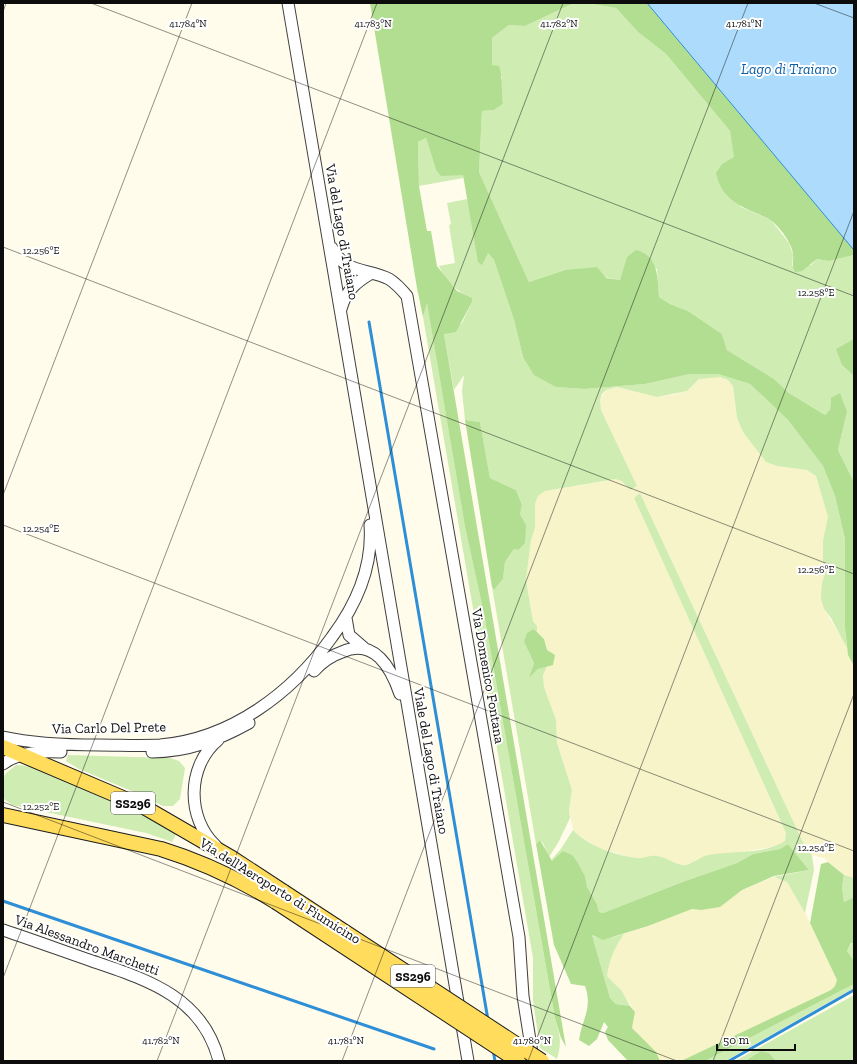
<svg xmlns="http://www.w3.org/2000/svg" width="857" height="1064" font-family="'Zilla Slab',serif">
<rect width="100%" height="100%" fill="#fffcec"/>
<path fill="#f7f4ca" d="M712 377H720L728 380 733 386 737 418 743 432 766 462 777 466 807 470 816 476 828 517 823 540V562L826 571 822 583 824 609 842 638 847 648 848 655 854 666V878L844 875 824 858 812 855 807 851 640 493 634 498 786 833 785 841 779 845 766 848 698 859 691 863 683 865 656 856 637 859 599 848 579 836 573 830 569 810 572 790 557 743 556 720 544 687 543 675 547 666V650L544 639 537 632V626L533 621 526 580 531 540 535 528V504L538 496 545 491 615 479 622 480 628 486H637L601 410 600 400 606 390 617 387 657 397 672 395 687 391 699 379Z
M774 877 787 882 805 913 837 980 835 986 831 990 681 1061H660L655 1052 632 1028 635 1012 622 991 607 976 608 966 614 950 624 934 648 926 692 909 701 910 735 895 742 890Z"/>
<path fill="#cfecb3" d="M574 3H586L616 8 638 32 666 54 730 131 735 158 722 164 741 207 771 220 789 243 793 255 792 266 811 265 817 259 829 261 854 255V339L842 365 854 376V482L838 450 847 412 831 398 830 411 825 415 789 393 774 379 727 350 722 334 688 311 670 304 659 297 657 269 628 257 620 280 565 270 529 282 479 172 482 111 494 110 503 104 500 84 502 77 492 65V38L509 25 525 26Z
M426 138 436 170 454 175H463V178L419 186 418 142Z
M467 199 488 253 494 260 514 320 523 357 556 387 584 389 645 384 690 374H718L750 384 788 420 823 466 835 496 845 539V628L847 648 831 618 824 609 821 599 822 583 826 571 823 562V540L828 517 816 476 807 470 777 466 766 462 743 432 737 418 733 386 728 380 720 377 699 379 687 391 657 397 617 387 606 390 602 394 600 400 601 410 637 486 630 490 622 481 615 479 545 491 538 496 535 504V528L531 540 526 580 533 621 537 626V632L534 629 524 642 534 663 530 677 538 669 547 666 543 675 544 687 556 720 557 743 572 790 569 810 570 818 558 843 549 857 543 843 540 840 536 844 492 587 494 590 503 579 505 562 514 549 518 550 526 525 520 514 522 505 516 490 490 478 480 422 465 420 462 391 464 375 454 390 444 334 462 323 472 302 471 298C456 291 446 281 439 266L455 263 449 225 451 224 447 203Z
M427 302 465 527 484 614 555 1018C560 1035 562 1042 557 1059L540 1048 533 1001V958L423 317Z
M640 493 807 851 812 855 814 870 805 913 787 882 774 877 809 870 788 844 780 849 753 854 737 863 685 881 603 913 599 912 597 904 587 887 585 876 578 863 551 860 560 850 573 830C588 846 615 855 636 858 643 859 650 855 657 856 666 857 674 864 683 865 692 865 699 857 708 855 733 850 763 855 785 841L786 833 634 498Z
M68 755 170 758 179 761 185 768 180 799 173 806H163L134 792 79 769 66 761Z
M16 765 29 766 107 798 177 832 172 842 146 833 12 805 4 799 3 782 5 774Z
M844 875 854 878V897L844 902 842 887Z
M624 934C615 947 609 960 607 976L622 991 630 1006 616 1004 610 998 592 935C602 942 613 937 624 934Z
M852 943H854V961L847 951Z
M854 984V988L725 1061H705Z
M854 995V1059L849 1061H776L769 1053 761 1051 745 1061H735Z"/>
<path fill="#b2de91" d="M370 3H574L525 26 509 25 492 38V65L499 66C503 78 501 91 503 104L494 110 482 111 479 172 529 282 565 270 597 267 606 278 620 280 627 257 636 250C658 255 658 278 659 297L670 304 688 311 722 334 727 350 774 379 789 393 825 415 830 410 831 398 840 393 847 412 838 450 854 482V666L848 655 845 628V539L835 496 823 466 788 420 750 384 718 374H690L645 384 584 389 556 387 534 375 523 357 514 320 494 260 488 253 482 265 478 262 463 175 441 176 436 170 426 138 418 142 419 186 427 231H431L437 266 457 291 472 298V302L456 332 444 334 566 1047 561 1038 555 1018 484 614 465 527 427 303 423 317 417 288Z
M586 3H647L854 249V255L829 261 817 259 802 271 795 272C791 265 794 261 793 254 792 243 780 228 772 221 768 218 762 216 758 214 737 205 721 197 716 173L722 164 734 157 730 131 666 54 638 32 616 8Z
M854 318V376L842 365 836 349 854 339Z
M465 420 480 422 490 478 516 490 522 505 520 514 526 525 525 543 518 550 514 549 505 562 503 579 494 590 492 587Z
M534 629 544 639 547 650 555 655 553 665 538 669 529 678 534 663 524 642 527 633Z
M540 840 552 861 563 851 572 855 578 863 585 876 587 887 597 904 599 912 603 913 685 881 737 863 753 854 780 849 788 844 809 870 774 876 742 890 720 907 701 910 692 909 648 926 603 940 592 935 610 998 616 1004 630 1006 635 1012 632 1028 656 1052 660 1061H628L608 1040 605 1032 608 1027 604 1022 597 1039 589 1046 579 1040C582 1019 593 1008 585 986L571 984 554 945 536 844Z
M828 862 844 875 842 887 844 902 854 897V943H851L847 951 854 961V984L705 1061H681L831 990 835 986 837 980 810 923 821 864Z
M761 1051 769 1053 776 1061H745Z"/>
<path fill="#acdbfb" stroke="#2e8fd7" d="M647 3H854V249H853Z"/>
<g fill="none" stroke-linecap="round" stroke-linejoin="round">
<path stroke="#2e8fd7" stroke-width="3" d="M369 322 488 1020
M3 901 434 1049
M493 1050 495 1061
M729 1061 854 990"/>
<g stroke="#3f3f3f" stroke-width="13">
<path id="minor" d="M288 3 468 1061
M332 248C345 274 367 268 389 279 397 284 402 290 407 296L519 937 523 996 533 1059
M341 309C346 291 355 283 370 274
M346 618 349 635 364 648
M314 671C322 662 330 656 342 652 374 637 391 668 400 694
M3 737C35 744 67 745 99 745 120 745 140 746 160 745 231 739 292 693 332 637 356 605 373 566 370 525
M152 752C188 752 218 740 249 723
M3 764C18 752 42 751 61 752
M216 846C186 818 187 766 218 740
M3 930C33 940 63 951 92 961 148 980 203 997 219 1061"/>
</g>
<g stroke="#1d1d1d" stroke-width="16">
<path id="major" d="M3 747 144 807 232 858 284 892
M3 815 161 849C203 862 239 879 276 902"/>
</g>
<use href="#minor" stroke="#fff" stroke-width="11"/>
<use href="#major" stroke="#ffdc5c" stroke-width="14"/>
<g stroke="#1d1d1d" stroke-width="16" stroke-linecap="butt">
<path id="major-bridge" d="M284 892 542 1061
M276 902 518 1061"/>
</g>
<use href="#major-bridge" stroke="#ffdc5c" stroke-width="14"/>
</g>
<path fill="none" stroke="#0c0c0c" stroke-width="1" stroke-opacity="0.45" d="M91 3 854 296M814 3 854 18M3 12 6 3M3 247 854 574M3 495 192 3M3 525 854 851M3 802 677 1061M3 978 377 3M157 1061 563 3M342 1061 748 3M528 1061 854 211M713 1061 854 694"/>
<g text-anchor="middle" dominant-baseline="central" stroke-width="4" stroke-linejoin="round" paint-order="stroke">
<g fill="#fff" stroke="#555" stroke-width="1">
<rect x="111" y="792" width="44" height="22" rx="3"/>
<rect x="391" y="965" width="44" height="22" rx="3"/>
</g>
<g font-size="13" font-weight="bold" fill="#0c0c0c">
<text x="133" y="803">SS296</text>
<text x="413" y="976">SS296</text>
</g>
<g font-size="14" fill="#0c0c0c" stroke="#fff">
<text transform="translate(342 232) rotate(80)">Via del Lago di Traiano</text>
<text transform="translate(488 676) rotate(80)">Via Domenico Fontana</text>
<text transform="translate(109 728) rotate(-1)">Via Carlo Del Prete</text>
<text transform="translate(431 761) rotate(80)">Viale del Lago di Traiano</text>
<text transform="translate(280 891) rotate(32)">Via dell'Aeroporto di Fiumicino</text>
<text transform="translate(87 945) rotate(20)">Via Alessandro Marchetti</text>
</g>
<g font-size="15" font-style="italic" fill="#0d60a7" stroke="#fff">
<text x="789" y="69">Lago di Traiano</text>
</g>
</g>
<g font-size="10" text-anchor="middle" fill="#0c0c0c" stroke="#fff" stroke-width="4" stroke-linejoin="round" paint-order="stroke">
<text x="188" y="27">41.784°N</text>
<text x="559" y="27">41.782°N</text>
<text x="744" y="27">41.781°N</text>
<text x="373" y="27">41.783°N</text>
<text x="41" y="254">12.256°E</text>
<text x="816" y="296">12.258°E</text>
<text x="41" y="532">12.254°E</text>
<text x="816" y="573">12.256°E</text>
<text x="41" y="810">12.252°E</text>
<text x="816" y="851">12.254°E</text>
<text x="161" y="1044">41.782°N</text>
<text x="346" y="1044">41.781°N</text>
<text x="532" y="1044">41.780°N</text>
</g>
<rect width="857" height="1064" fill="none" stroke="#0c0c0c" stroke-width="8"/>
<path d="M717 1044v6h78v-6" fill="none" stroke="#0c0c0c" stroke-width="2"/>
<text x="723" y="1044" font-size="12" fill="#0c0c0c" stroke="#ffffff" stroke-width="3" paint-order="stroke">50 m</text>
</svg>
